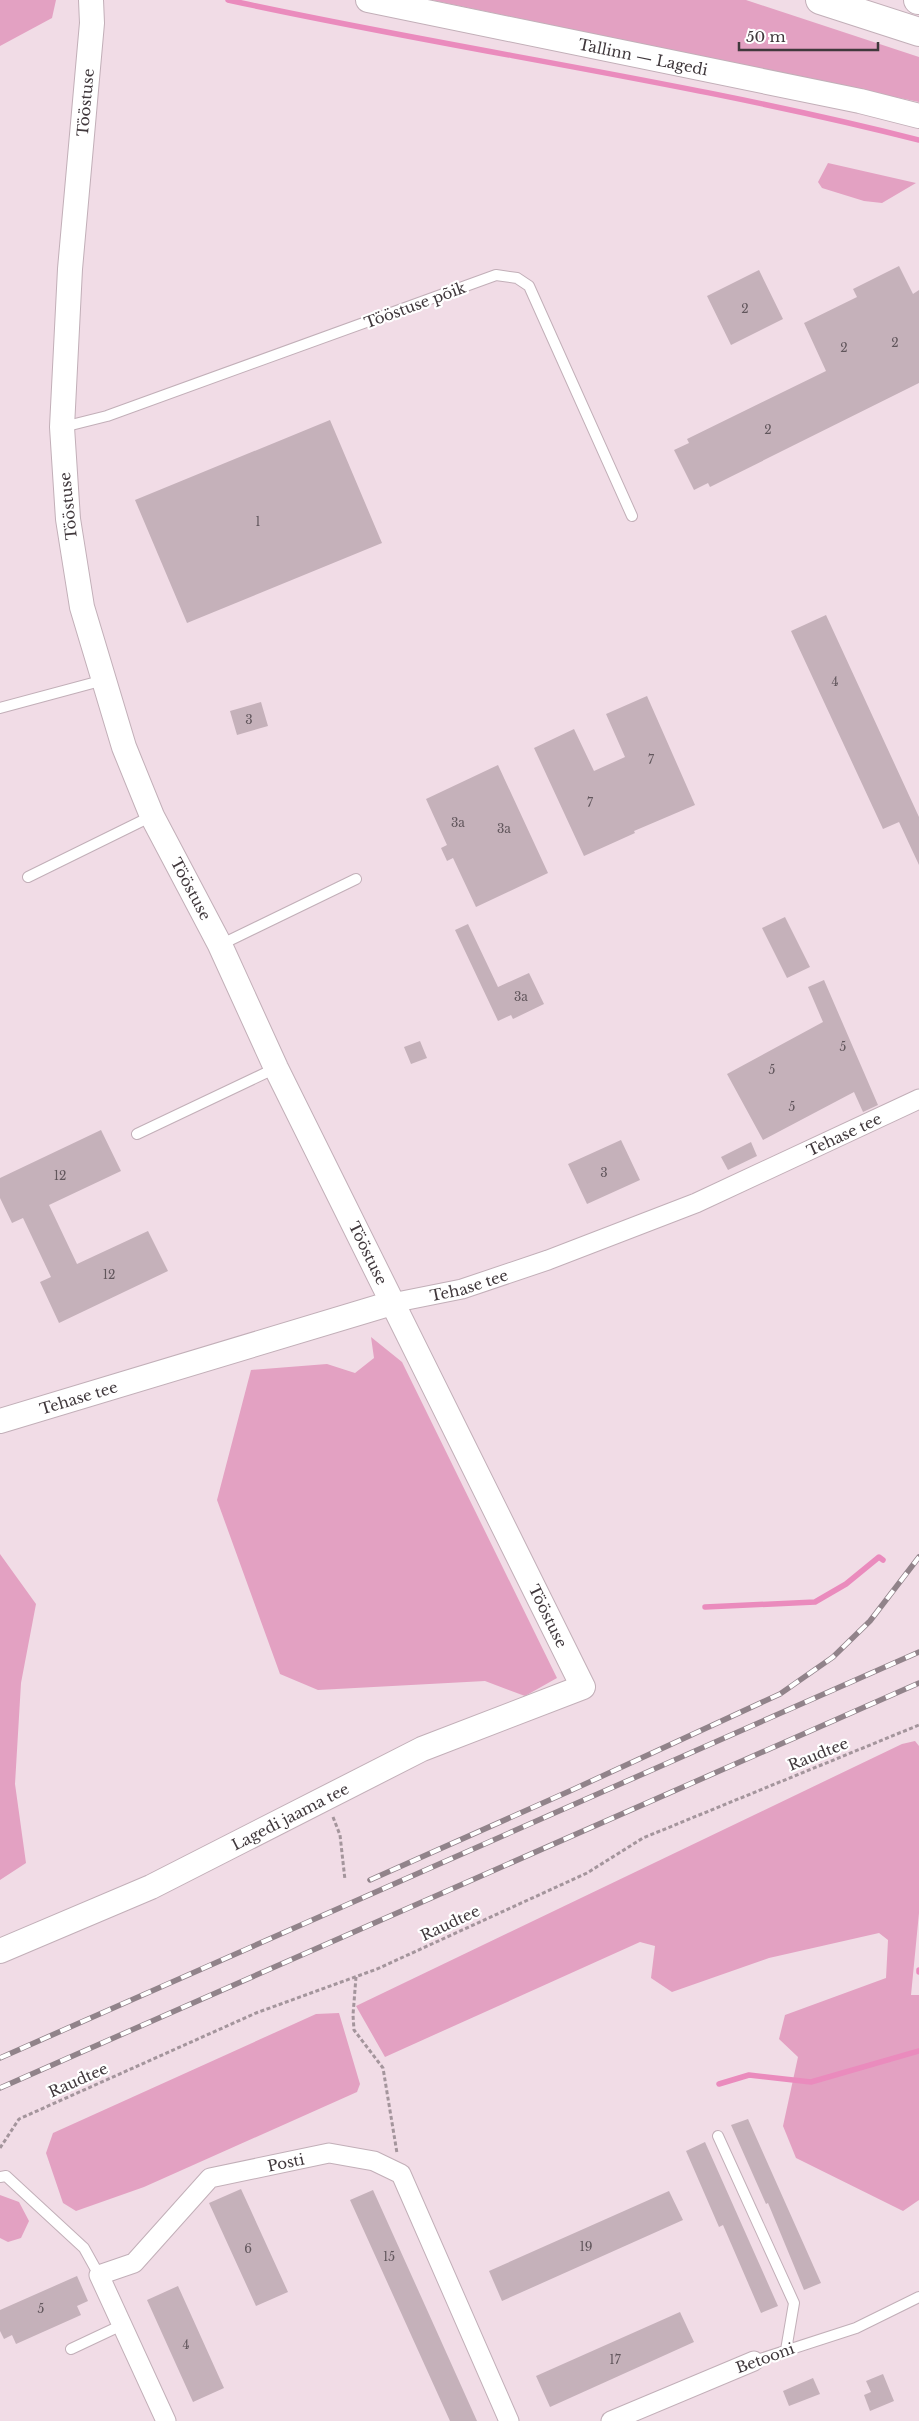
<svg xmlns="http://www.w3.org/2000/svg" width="919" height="2421" font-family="'Libre Baskerville',serif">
<rect width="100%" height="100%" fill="#f1dce6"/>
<path fill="#e3a1c2" d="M0 0H56L52 18 0 46Z
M431 0H746L919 57V102Z
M828 163 916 183 882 203 864 201 822 188 818 182Z
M371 1337 402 1362 557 1678 525 1696 485 1681 318 1690 280 1674 217 1500 251 1370 327 1364 355 1373 374 1358Z
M0 1554 36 1604 21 1683 15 1784 26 1863 0 1880Z
M915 1741 919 1746V1913L911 1995H919V2200L903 2211 796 2158 783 2126 798 2057 779 2039 785 2015 886 1978 888 1940 879 1933 769 1958 672 1992 651 1978 655 1946 640 1942 385 2057 356 2006 902 1744Z
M339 2013 360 2084 357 2092 144 2187 76 2211 63 2203 46 2153 53 2133 316 2014Z
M0 2195 19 2202 29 2221 21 2238 8 2242 0 2238Z"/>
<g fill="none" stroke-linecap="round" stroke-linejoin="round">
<path stroke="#ea8bbd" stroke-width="5.5" d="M228 0C457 50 691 82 919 140
M705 1607 815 1602 846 1584 879 1557 883 1560
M919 1970V1972
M719 2084 749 2075 811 2082 919 2051"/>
</g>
<path fill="#c5b1ba" d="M899 266 913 294 919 290V383L710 487 708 483 694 490 674 450 689 443 687 439 826 371 804 323 857 297 853 289Z
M759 270 783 319 731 345 707 296Z
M330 420 382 543 187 623 135 500Z
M826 615 919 817V865L899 822 883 829 791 631Z
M647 696 695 805 634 831 635 833 584 856 534 748 574 729 594 771 625 757 606 714Z
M261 702 268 726 237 735 230 711Z
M498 765 548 873 476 907 453 858 447 861 441 848 447 845 426 799Z
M785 917 810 967 787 978 762 928Z
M468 924 498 987 529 973 544 1004 513 1019 511 1015 498 1021 455 930Z
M824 980 878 1105 863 1112 854 1092 763 1140 727 1074 823 1022 808 987Z
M420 1041 427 1058 411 1064 404 1047Z
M101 1130 121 1171 49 1205 77 1264 148 1231 168 1271 59 1323 40 1282 51 1277 23 1218 12 1223 0 1198V1178Z
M621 1140 640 1180 587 1204 568 1164Z
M751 1142 757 1156 728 1170 721 1157Z
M748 2119 821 2283 804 2290 768 2203 766 2204 731 2125Z
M705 2142 778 2306 761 2313 723 2225 719 2227 686 2151Z
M241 2189 288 2292 256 2306 209 2203Z
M373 2190 428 2312 477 2421H450L350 2200Z
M669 2191 683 2220 502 2301 489 2271Z
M77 2276 88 2301 77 2306 81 2315 16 2344 12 2335 4 2339 0 2331V2310Z
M178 2286 224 2388 193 2402 147 2300Z
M680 2312 694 2342 550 2407 536 2376Z
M883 2374 894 2401 870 2411 864 2395 871 2392 866 2381Z
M813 2378 820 2394 789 2406 783 2391Z"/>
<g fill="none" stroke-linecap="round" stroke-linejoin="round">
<g stroke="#c2afb8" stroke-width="12">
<path id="service" d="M63 427 107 416 496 275 517 278 529 286 632 516
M0 708 104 680
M28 877 152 816
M220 945 356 879
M137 1134 276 1068
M718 2136 794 2303 786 2350
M0 2177 6 2176 84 2248 99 2275
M71 2349 122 2325
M754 2361 856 2328 919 2297"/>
</g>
<g stroke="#c2afb8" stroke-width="21">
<g id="minor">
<path id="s1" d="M392 1303 462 1289 548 1260 696 1203 919 1099"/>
<path id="s2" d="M166 2421 99 2275 134 2263 210 2178 329 2153 374 2161 401 2174 509 2421"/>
<path d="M611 2421 754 2361"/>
</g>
</g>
<g stroke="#c2afb8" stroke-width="26">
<g id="tertiary">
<path id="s3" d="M368 0 860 101 919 116"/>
<path id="s4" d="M0 1421 392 1303"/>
<path id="s5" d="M0 1951 151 1887 422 1749 583 1687 276 1068 220 945 152 816 124 747 82 607 68 519 62 427 70 269 92 23 91 0"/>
</g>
</g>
<g stroke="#c2afb8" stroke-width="30">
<path id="trunk" d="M820 0 919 32
M918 0H919"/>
</g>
<path stroke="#a4959c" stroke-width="3" stroke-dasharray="4 2.5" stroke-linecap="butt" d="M333 1817 340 1835 345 1880
M356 1977 353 2015 354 2030 383 2068 397 2153
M0 2148 19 2119 256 2013 377 1969 587 1873 643 1838 919 1725"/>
<use href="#service" stroke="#fff" stroke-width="10"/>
<use href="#minor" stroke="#fff" stroke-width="19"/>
<use href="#tertiary" stroke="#fff" stroke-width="24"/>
<use href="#trunk" stroke="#fff" stroke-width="28"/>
<g stroke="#91838a" stroke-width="5.5">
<path id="rail" d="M370 1880 572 1790 780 1694 833 1657 870 1621 919 1557
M0 2058 919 1652
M0 2088 919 1683"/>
</g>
<use href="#rail" stroke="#fff" stroke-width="4" stroke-dasharray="11" stroke-linecap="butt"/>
</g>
<g text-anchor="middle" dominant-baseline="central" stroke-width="4.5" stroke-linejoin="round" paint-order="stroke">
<g font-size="12" fill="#61565c">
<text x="745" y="308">2</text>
<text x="895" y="342">2</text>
<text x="844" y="347">2</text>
<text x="768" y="429">2</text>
<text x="258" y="521">1</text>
<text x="835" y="681">4</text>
<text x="249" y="719">3</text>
<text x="651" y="759">7</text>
<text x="590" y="802">7</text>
<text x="458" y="822">3a</text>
<text x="504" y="828">3a</text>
<text x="521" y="996">3a</text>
<text x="843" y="1046">5</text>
<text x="772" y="1069">5</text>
<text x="792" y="1106">5</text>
<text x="604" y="1172">3</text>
<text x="60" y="1175">12</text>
<text x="109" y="1274">12</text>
<text x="586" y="2246">19</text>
<text x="248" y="2248">6</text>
<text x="389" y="2256">15</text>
<text x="41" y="2308">5</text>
<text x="186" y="2344">4</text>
<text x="615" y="2359">17</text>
</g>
<g font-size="15" fill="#40383c" stroke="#fff">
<text stroke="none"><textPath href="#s3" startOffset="281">Tallinn — Lagedi</textPath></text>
<text stroke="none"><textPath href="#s5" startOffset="2340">Tööstuse</textPath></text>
<text transform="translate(415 305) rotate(-20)">Tööstuse põik</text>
<text transform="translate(68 506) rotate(-96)">Tööstuse</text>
<text transform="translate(191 889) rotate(62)">Tööstuse</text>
<text stroke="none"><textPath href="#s1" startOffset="484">Tehase tee</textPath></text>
<text transform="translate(368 1253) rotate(64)">Tööstuse</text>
<text stroke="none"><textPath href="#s1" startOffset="79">Tehase tee</textPath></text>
<text stroke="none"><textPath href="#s4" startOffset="82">Tehase tee</textPath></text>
<text transform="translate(548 1616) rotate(64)">Tööstuse</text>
<text transform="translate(818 1754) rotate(-22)">Raudtee</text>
<text stroke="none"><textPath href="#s5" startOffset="320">Lagedi jaama tee</textPath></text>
<text transform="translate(450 1923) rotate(-25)">Raudtee</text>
<text transform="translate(78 2080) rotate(-24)">Raudtee</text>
<text stroke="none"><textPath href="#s2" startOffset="389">Posti</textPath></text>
<text transform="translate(765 2358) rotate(-20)">Betooni</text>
</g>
</g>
<path d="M739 42v8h139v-8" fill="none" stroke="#40383c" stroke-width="2.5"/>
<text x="746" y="42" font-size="15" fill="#40383c" stroke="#ffffff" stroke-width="4" paint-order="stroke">50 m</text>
</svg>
